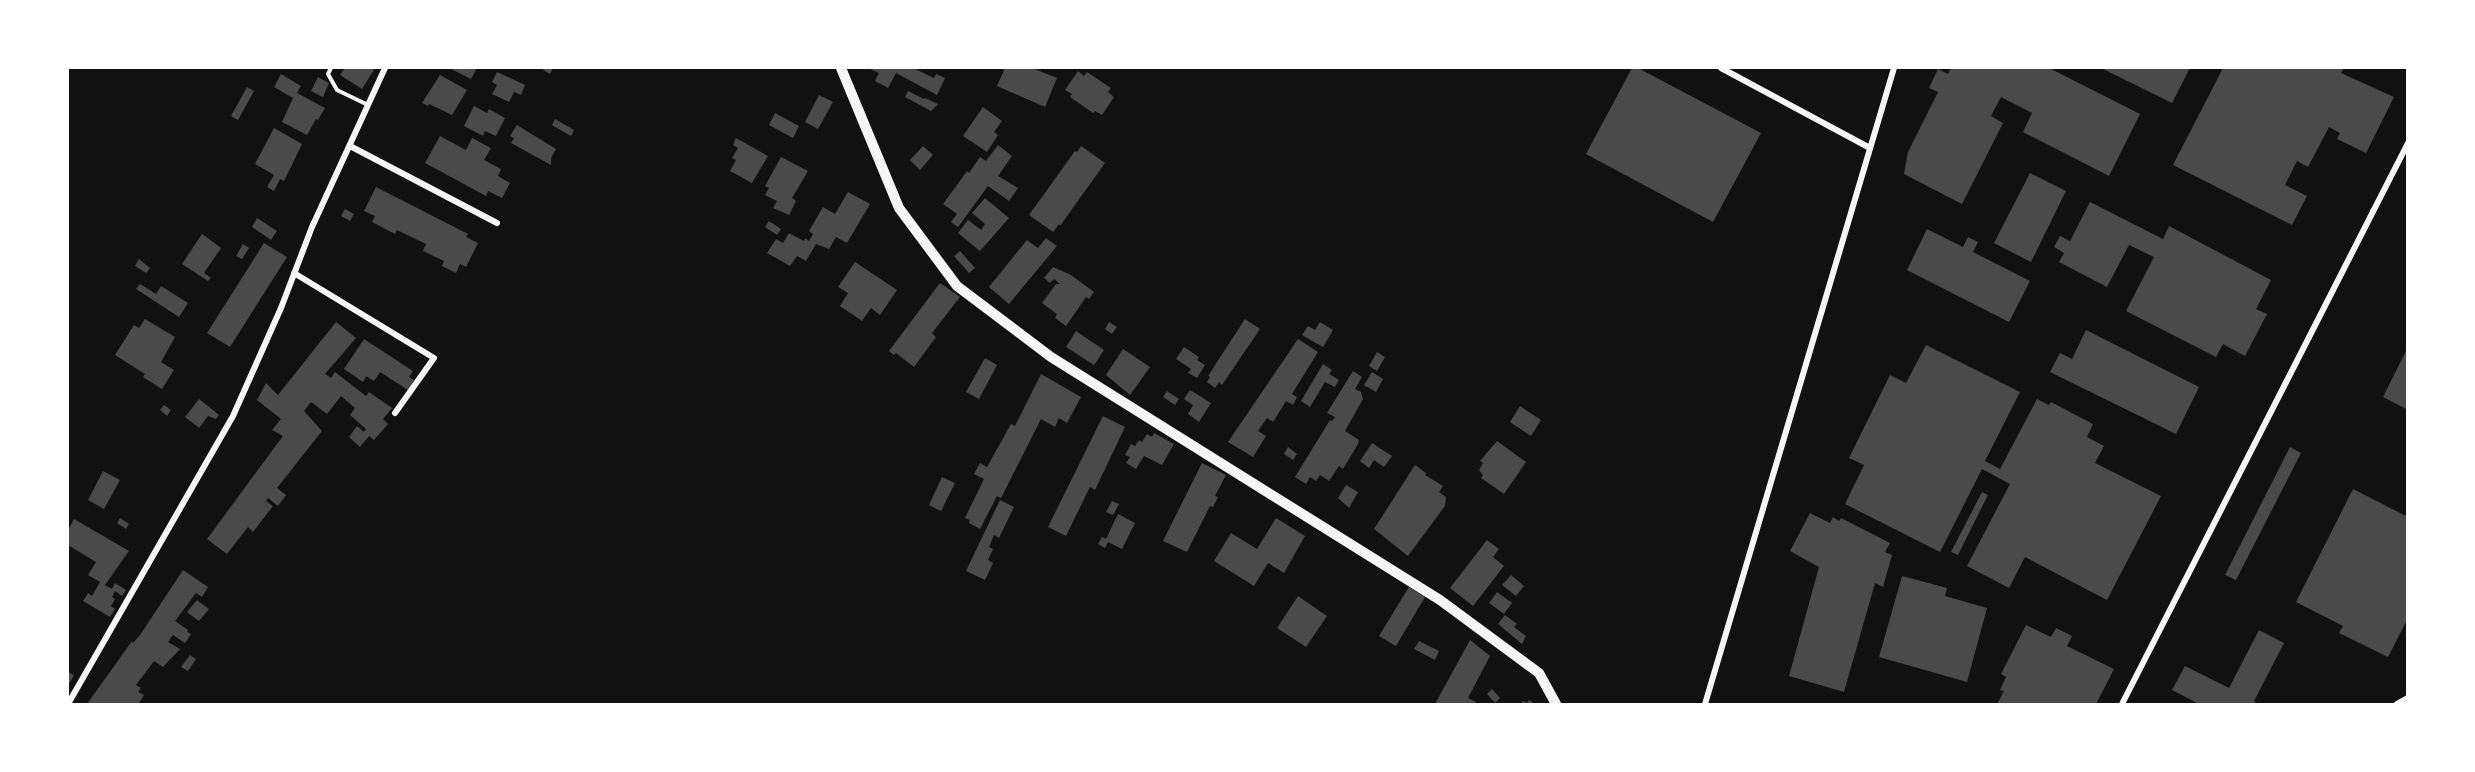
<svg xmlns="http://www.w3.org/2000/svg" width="2475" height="772" font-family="'Open Sans',sans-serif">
<rect width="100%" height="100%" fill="#111"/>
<path fill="#4a4a4a" d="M345 68H375L362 89 340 75Z
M449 68H477L471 79Z
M545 68H553L550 74 543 70Z
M868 68H913L934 78 936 74 945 78 937 95 896 73 888 88 875 81 879 73Z
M1005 68H1032L1057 78 1045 107 997 86Z
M1632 68H1638L1761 133 1713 222 1586 154Z
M1951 68H2049L2140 114 2109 176 2023 132 2032 113 2001 97 1991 116 2003 123 1962 204 1904 174 1908 152 1938 92 1929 88 1938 69 1948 74Z
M2101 68H2190L2172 103Z
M2223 68H2344L2341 73 2394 97 2366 153 2337 139 2340 133 2329 127 2308 167 2297 161 2285 185 2307 196 2292 225 2173 165Z
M1078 71 1084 76 1087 72 1111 88 1108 92 1114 97 1102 115 1095 111 1093 113 1070 97 1072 94 1065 90Z
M497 72 525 85 521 95 514 92 509 102 492 94 497 85 492 82Z
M281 74 301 86 297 93 325 108 318 120 316 119 307 135 282 122 293 98 274 87Z
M440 75 467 90 452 115 429 104 428 106 422 103Z
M318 77 329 83 323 97 311 91Z
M247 87 254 91 238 120 231 116Z
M908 91 924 99 925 98 938 104 931 111 905 97Z
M819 95 833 102 818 129 805 122Z
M474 106 487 113 489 109 505 118 496 136 485 131 483 136 464 126Z
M983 107 1002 121 994 132 998 135 987 152 963 136Z
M775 113 799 126 793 138 769 125Z
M555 119 574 130 571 136 552 125Z
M517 125 556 149 551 158V165L511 143 514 138 510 136Z
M274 128 302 144 284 181 280 179 274 191 267 187 274 175 255 164Z
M440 136 466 150 472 138 491 148 484 160 501 169 498 176 510 183 502 198 488 191 486 196 425 163Z
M736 138 768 156 752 183 730 171 736 160 732 158 738 148 733 145Z
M998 145 1012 156 998 176 1018 188 1009 201 988 186 958 227 951 222 957 214 943 204 967 171 969 173 980 157 986 161Z
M923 146 933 155 920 170 910 160Z
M1081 146 1105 163 1060 226 1059 224 1053 232 1029 215 1075 151 1077 152Z
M781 157 808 171 792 198 796 201 789 215 773 208 777 201 765 195 769 188 765 186Z
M2030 173 2066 191 2031 262 1994 243Z
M376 187 468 234 466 237 478 243 466 267 460 264 456 273 442 266 444 261 423 251 426 244 397 230 395 234 372 222 375 216 364 211Z
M848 192 870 204 847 243 836 237 829 249 816 244 806 261 797 256 790 266 767 253 776 239 783 243 789 233 804 241 805 238 809 241 813 234 809 231 823 207 835 214Z
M985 198 1009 218 980 251 958 233 968 220 981 230 985 224 972 213Z
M2090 202 2163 239 2169 226 2271 280 2256 309 2267 314 2245 356 2223 344 2216 357 2126 311 2154 257 2129 245 2107 287 2059 262 2064 253 2054 247 2060 236 2070 241Z
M345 209 354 214 350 221 341 216Z
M257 218 277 231 271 240 252 227Z
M769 221 781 229 777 235 765 227Z
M1927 229 1963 247 1968 237 1978 242 1973 252 2030 281 2009 322 1907 270Z
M202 234 221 248 204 273 211 278 208 281 182 264Z
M1046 238 1057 246 1009 304 989 287 1027 240 1038 248Z
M264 243 287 257 230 347 207 333Z
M243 244 249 248 242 259 236 256Z
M960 251 975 268 969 273 954 256Z
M139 259 150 268 146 273 135 266Z
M855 262 897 290 880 315 871 308 862 321 840 306 848 293 838 287Z
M1053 267 1071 275 1094 292 1089 299 1086 297 1066 326 1055 318 1057 314 1042 303 1056 284H1060L1054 279 1050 283 1044 278Z
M940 283 960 297 932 333 936 337 914 367 896 353 894 355 889 351Z
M140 284 156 294 161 286 188 303 179 317 136 289Z
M145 319 175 337 161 362 174 370 162 389 143 377 145 374 115 355 134 325 139 328Z
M1245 319 1260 329 1222 385 1219 382 1215 388 1207 382 1210 377 1208 376Z
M336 322 356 338 325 374 331 378 335 372 366 396 369 392 392 408 383 419 388 424 374 440 369 436 360 447 349 437 357 426 364 432 366 429 350 415 355 408 341 396 327 414 311 402 304 411 322 431 277 488 286 495 278 506 268 498 266 501 273 506 253 532 248 527 227 554 207 539 283 436 272 430 281 419 257 400 266 383 278 395Z
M1109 322 1117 327 1112 334 1105 329Z
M1320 322 1333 330 1323 347 1302 335 1308 326 1315 330Z
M2086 330 2199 387 2176 434 2050 372 2060 353 2072 359Z
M1076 331 1104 350 1094 365 1066 347Z
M364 339 413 371 409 377 414 380 408 390 380 372 374 381 366 376 363 382 344 369Z
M1298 339 1318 352 1292 394 1297 397 1293 405 1286 401 1273 422 1267 418 1258 431 1266 436 1253 457 1228 442Z
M1926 345 2020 392 1985 461 2000 469 2037 399 2049 405 2051 402 2093 424 2087 437 2104 446 2095 463 2161 496 2107 600 2025 557 2009 588 1967 566 2010 484 1982 469 1940 552 1845 504 1864 465 1849 458 1890 375 1906 383Z
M1184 347 1199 357 1197 360 1205 365 1197 378 1188 373 1191 369 1176 359Z
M2408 347V410L2383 397Z
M1123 349 1150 367 1130 395 1106 375Z
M1377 352 1385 357 1377 371 1369 366Z
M985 358 997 365 979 399 966 392Z
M1323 364 1332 370 1329 374 1339 380 1335 387 1325 382 1310 407 1301 401Z
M1353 371 1362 377 1355 389 1361 392 1363 399 1345 431 1359 440 1358 444 1343 469 1339 466 1329 481 1320 475 1316 481 1310 477 1306 484 1295 477 1330 420 1332 421 1335 417 1327 413Z
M1372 372 1383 379 1376 392 1364 385Z
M1041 374 1081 397 1067 423 1059 418 1055 427 1041 419 1001 498 997 496 980 529 969 523 970 520 965 518 984 479 974 474 980 463 987 467 1011 424 1015 426Z
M1190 390 1211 403 1199 422 1188 414 1193 405 1184 399Z
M1167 391 1179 399 1175 405 1163 397Z
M199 399 219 415 216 419 208 416 199 428 185 417Z
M164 405 171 410 167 416 160 410Z
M1520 406 1541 420 1531 436 1510 422Z
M1103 416 1125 427 1095 490 1090 487 1066 536 1048 527Z
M1154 433 1174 444 1162 465 1144 456 1136 469 1126 463 1130 457 1125 455 1131 444 1135 446 1139 440 1142 442 1147 434 1152 437Z
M1497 441 1526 462 1504 494 1481 478 1483 475 1479 470 1483 463 1480 461Z
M1372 443 1392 456 1384 467 1374 460 1369 468 1360 461Z
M1288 447 1297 454 1293 460 1284 454Z
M2290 447 2301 453 2236 580 2225 575Z
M1202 463 1226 475 1215 496 1218 497 1213 507 1210 506 1187 552 1163 541Z
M1415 465 1426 473 1425 475 1443 486 1439 492 1446 497 1445 506 1408 556 1374 529Z
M103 471 120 480 104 509 88 500Z
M942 477 955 483 941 511 929 505Z
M1346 485 1358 492 1349 508 1338 498Z
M2353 489 2408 517V618L2388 657 2339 633 2343 626 2296 602Z
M1982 492 1988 495 1958 555 1951 552Z
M1000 500 1014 507 999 538 994 535 989 547 993 549 988 560 993 563 985 580 966 571Z
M1112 501 1119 504 1113 515 1106 512Z
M1810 513 1830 523 1833 517 1839 521 1841 518 1890 543 1885 552 1892 555 1883 587 1875 583 1844 692 1789 676 1819 567 1790 551Z
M1118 514 1135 523 1122 549 1108 542 1105 548 1098 544 1102 537 1106 539Z
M120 518 129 524 126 529 117 523Z
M1276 518 1305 536 1284 573 1268 563 1254 586 1214 561 1231 533 1257 549Z
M74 519 129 551 105 585 112 589 115 583 126 590 122 596 115 591 112 597 115 599 111 606 115 609 110 617 83 601 88 593 92 596 100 582 88 575 96 562 68 545V530Z
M1487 540 1499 549 1493 557 1504 566 1473 606 1450 588Z
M183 570 208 587 202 597 196 593 175 621 188 630 187 632 191 634 185 643 173 635 168 642 180 649 163 667 154 661 136 685 141 688 138 692 144 695 139 703 87 704 132 641 133 643 140 635Z
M1511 575 1524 586 1516 596 1502 585Z
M1902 576 1947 588 1945 596 1987 608 1967 682 1879 657Z
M1409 587 1425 597 1396 646 1379 636Z
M1497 592 1512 603 1504 614 1489 603Z
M1298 596 1327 616 1306 647 1277 628Z
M197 600 209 609 199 621 187 612Z
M1505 615 1517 624 1514 627 1526 636 1522 644 1498 624Z
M2026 625 2051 637 2056 628 2072 636 2067 646 2114 669 2096 704H1997L2004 691 2000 690 2006 677 2001 674Z
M2259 630 2284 643 2254 701 2257 704H2199L2172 690 2185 666 2229 688Z
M1470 640 1490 656 1468 698 1476 702 1475 704H1435Z
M1419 641 1439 651 1435 660 1414 649Z
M190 655 196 659 188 671 181 667Z
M68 672 74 675 68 686Z
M1492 689 1500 698 1495 703 1487 694Z
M1529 700 1535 704H1521L1523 701 1527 703Z"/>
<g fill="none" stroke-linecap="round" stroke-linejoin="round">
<path stroke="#f5f5f5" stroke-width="4" d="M331 68 328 74 337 90 368 105"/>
<path stroke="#f5f5f5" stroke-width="6" d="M1721 68 1870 148
M350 146 497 223
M294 273 434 358 395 413
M68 704 233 416 281 308 312 227 385 68
M1705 704 1894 68
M2122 704 2408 143
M2397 704 2408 698"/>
<path stroke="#f5f5f5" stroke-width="10" d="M841 68 899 208 957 286 1051 357 1440 600 1539 673 1556 704"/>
</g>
<rect width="2475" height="772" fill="none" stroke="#ffffff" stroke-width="138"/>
</svg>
